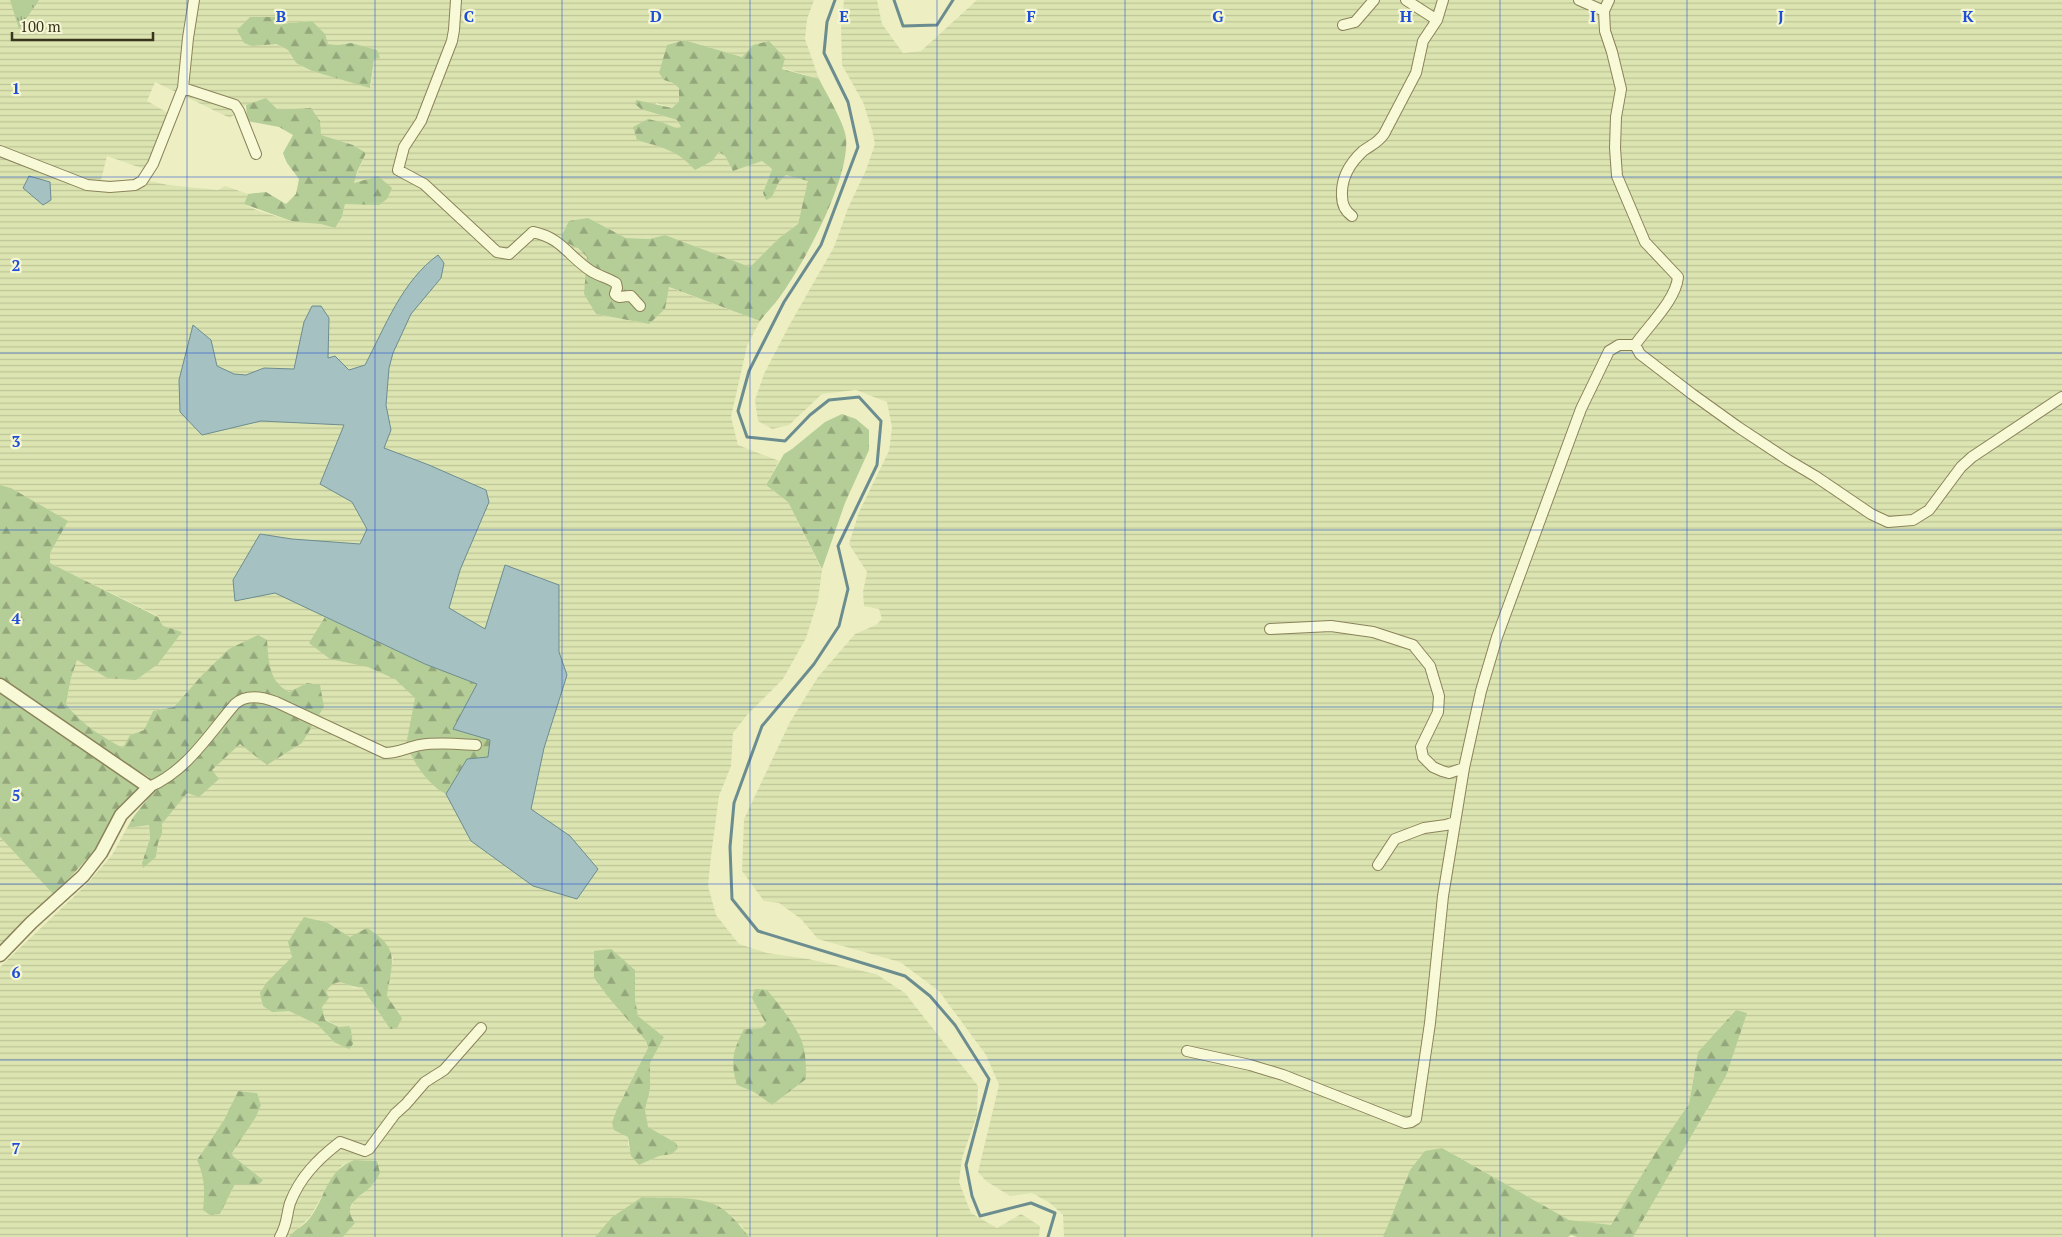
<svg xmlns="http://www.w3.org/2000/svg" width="2062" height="1237" font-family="'PT Serif',serif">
<defs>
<pattern id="farmland-rules" width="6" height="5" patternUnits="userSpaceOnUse" patternTransform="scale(1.25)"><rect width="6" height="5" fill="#dce5b1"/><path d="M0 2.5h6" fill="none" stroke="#bec598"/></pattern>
<pattern id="grass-tufts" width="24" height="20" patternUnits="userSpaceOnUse" patternTransform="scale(1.25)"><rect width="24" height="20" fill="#b5cd97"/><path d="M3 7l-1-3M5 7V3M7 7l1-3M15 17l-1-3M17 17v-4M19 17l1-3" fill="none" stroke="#94a77b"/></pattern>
<pattern id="forest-firs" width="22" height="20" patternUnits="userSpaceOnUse" patternTransform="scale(1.25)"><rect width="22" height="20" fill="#b5cd97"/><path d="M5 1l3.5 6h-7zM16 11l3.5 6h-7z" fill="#94a77b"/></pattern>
</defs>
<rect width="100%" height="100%" fill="#edefc3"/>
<path fill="url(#farmland-rules)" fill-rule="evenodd" d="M0 0H814L807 19 805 39 819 79 782 68 753 45 742 57 684 40 672 43 667 45 664 80 673 83 680 88 679 101 672 108 656 103 651 112 677 120 681 127 676 128 664 123 637 140 675 151 684 157 695 169 719 152 725 156 733 171 762 161 772 169 763 193 772 197 779 182 786 175 809 181 798 224 779 238 750 267 665 235 649 239 626 238 588 218 578 248 587 257 586 272 596 314 649 324 665 309 668 287 760 321 747 346 731 417 738 445 779 461 766 485 788 502 822 570 818 600 806 638 783 679 747 715 733 733 731 766 719 796 711 856 708 886 716 915 739 944 767 953 808 959 876 974 905 993 978 1086 977 1115 962 1158 959 1182 971 1213 997 1228 1021 1214 1040 1226 1039 1237H749L741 1225 684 1198 642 1197 612 1217 595 1237H343L355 1223 350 1216V1209L355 1199 363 1194 375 1182 377 1161 354 1160 342 1165 331 1180 310 1217 289 1237H0V967L86 885 112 855 127 828 149 824 150 838 142 862 156 857 158 843 162 834V824L187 792 218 779 212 770 240 743 267 765 302 743 324 707 307 683 289 692 281 688 269 671 267 640 229 649 203 674 174 707 153 711 144 730 130 735 127 744 123 748 98 734 83 724 66 704 71 678 77 660 107 678 163 626 158 616 50 563V553L67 521 11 488 0 485ZM312 21 328 44 338 45 351 43 380 58 374 59 371 87 312 71 296 63 288 50 275 44 279 24ZM155 82 230 118 246 105 320 121V135L353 145 366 153 353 183 378 176 345 204 342 217 335 228 321 224 294 222 256 210 244 204 248 194 225 186 218 190 168 185 150 181 101 180 107 156 144 169 153 153 168 113 147 101ZM328 923 350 937 393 957 387 996 402 1018 390 1029 362 987 354 988 341 981 334 983 326 991 322 1007 325 1019 339 1027 349 1026 351 1029 353 1044 334 1042 318 1025 289 1011 267 982ZM594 951 635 970V999L638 1016 664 1037 650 1063V1089L645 1110 647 1127 676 1143 672 1154 659 1156 639 1165 628 1145V1137L617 1109 648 1048 646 1041 608 997 594 978ZM761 1013 806 1079 772 1105 754 1092 737 1085 744 1029 761 1028 766 1024ZM238 1091 256 1093 261 1105 256 1117 232 1153 233 1156 263 1180 235 1184 220 1214 203 1210 206 1188 204 1175 197 1160 224 1120Z
M844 0H877L882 24 903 53 921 51 977 0H2062V1237H1632L1726 1076 1746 1013 1736 1010 1698 1052 1689 1104 1659 1147 1611 1226 1569 1220 1442 1148 1410 1170 1383 1237H1064L1063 1215 1050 1203 1032 1193 1010 1196 986 1181 978 1172 999 1085 986 1055 939 991 900 962 818 939 801 919 779 903 764 901 742 871 744 819 790 722 818 677 855 634 876 625 882 619 879 609 864 606 863 592 867 572 849 544 859 512 889 451 892 427 887 402 856 390 822 394 789 425 772 429 758 421 755 400 764 374 790 324 834 247 848 208 866 170 875 144 872 130 863 102 842 65 841 27Z
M0 837 54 895 0 950Z"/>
<path fill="url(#grass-tufts)" d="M10 0H39L19 29Z"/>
<path fill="url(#forest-firs)" d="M250 17H275L279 24 312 21 325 34 328 44 338 45 351 43 377 50 380 58 374 59 370 88 312 71 296 63 288 50 276 44 252 46 244 43 237 30Z
M684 40 742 57 753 45 769 41 785 58 782 69 819 79C826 93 845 124 846 138 850 178 804 264 779 298 773 306 766 313 760 321L669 287 665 309 649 324 596 314 584 294 587 257 578 248 562 241V235L569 221 588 218 626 238 649 239 665 235 750 267 779 238 798 224 808 181 786 175 779 182 772 197 766 200 763 193 772 169 762 161 733 171 725 156 719 152 712 161 695 170C676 149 663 148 637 140L633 127 648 119 664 123 676 128 681 127 677 120 641 109 635 104 636 100 672 108 679 101V88L673 83 664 80 659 73 667 45Z
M266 98 278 110 311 108 320 121 321 135 353 145 366 153 357 172 354 183 378 176 392 188 387 199 379 205 345 204 342 217 335 228 321 224 294 222 244 204 248 194 266 192 286 204 296 194 299 179 287 163 283 153 293 135 279 127 247 121 246 105Z
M842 414 856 419 869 430V450L845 503 822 569 788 502 766 485 784 454 792 449 825 422Z
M0 485 11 488 68 521 50 553V563L158 617 163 626 182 632 158 664 136 680 107 678 77 660 71 678 66 704C82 725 101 736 123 748L130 735 144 730 153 711 174 707 203 674 229 649 258 635 267 640C269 661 268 681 289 692L307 683 320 685 324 707 302 743 267 765 240 744 212 770 219 779 199 797 187 793 162 824V834L158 843 156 857 143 868 142 863 150 838 149 825 127 828 134 816 150 796 149 777 111 756 0 679Z
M325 617 425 664 477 684 491 740 488 757 467 759 446 794C427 784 415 764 406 745L415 698 395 679 368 667 330 659 309 643Z
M0 691 140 788 113 816 96 849 54 895 0 837Z
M304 917 328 923 350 937 367 928C401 949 392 961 387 996L402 1018 397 1028 390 1029 362 987C344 989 342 973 326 991L329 998 322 1007 325 1020 339 1027 349 1026 351 1029 353 1044 349 1049 334 1042 318 1025 289 1011 272 1012 263 1006 260 993 267 982 292 957 288 942Z
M611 949 635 970V999L638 1016 664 1037 650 1063V1089L645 1110 648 1127 676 1143 678 1148 672 1154 659 1156 639 1165 631 1156 628 1137 614 1130 612 1123 617 1109 648 1048 646 1041 608 997 594 978V951Z
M755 989 767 990C779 1004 793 1022 801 1039 806 1051 806 1066 806 1079L772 1105 754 1092 737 1085C730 1062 733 1050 744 1029L761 1028 766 1024 752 998Z
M1736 1010 1747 1013 1726 1076 1633 1237H1577L1571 1235 1568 1237H1383L1410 1170 1425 1151 1442 1148 1569 1220 1611 1225 1659 1147 1689 1104 1698 1052Z
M238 1091 257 1093 261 1105 256 1117 232 1153 233 1156 263 1180 258 1185 235 1184 220 1214 210 1215 203 1210C205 1191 205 1178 197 1160L224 1120Z
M354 1160 377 1161 380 1173C376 1181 370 1189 362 1194 351 1203 345 1209 355 1223L343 1237H289C295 1229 304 1226 310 1218 326 1197 326 1171 354 1160Z
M642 1197C663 1198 697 1196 716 1205 727 1210 742 1227 749 1237H595L612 1217Z"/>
<path fill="#a6c1c2" stroke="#6c8d90" d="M29 176 50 182 51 200 43 205 23 188Z
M438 255 444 263 441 278 411 314 393 353 389 368 386 405 391 430 384 448 429 465 486 490 489 502 460 570 449 608 485 629 505 565 559 585V652L567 675 544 748 531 809 570 836 598 869 577 899 533 886 471 841 446 794 467 759 488 757 490 740 453 729 477 684 425 664 275 593 235 601 233 580 260 534 292 539 360 544 367 529 352 502 320 484 344 425 261 421 202 435 180 412 179 380 193 325 211 340 217 366 234 374 246 375 264 368 294 369 304 322 312 306H321L329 318 328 358 335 356 349 370 365 365C385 327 402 281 438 255Z"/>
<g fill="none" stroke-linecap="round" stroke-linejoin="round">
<path stroke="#6c8d90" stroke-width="3" d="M835 0 827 22 824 53 848 102 858 147 821 245 784 302 749 371 738 411 747 437 785 441 810 415 829 400 859 397 881 421 877 465 838 546 848 589 839 626 814 664 762 726 734 803 730 847 732 899 758 931 905 976 930 996 955 1025 989 1079 966 1165 972 1196 980 1216 1031 1203 1055 1213 1048 1237
M894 0 903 26 937 25 953 0"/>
<g stroke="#8a835a" stroke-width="12">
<path id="minor" d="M456 0 454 30 452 41 421 121 404 147 398 170 424 184 497 252 509 254 533 232C562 238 568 256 591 271 599 276 608 278 616 283L617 288 615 294C619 300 625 295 631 296L640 306
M1406 0 1437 20
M1579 0 1604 11
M1343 25 1355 22 1374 0
M183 88 235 105 239 111 256 154
M0 151 87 185 110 187 135 185 142 181 153 164 183 88 188 38 194 0
M1352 216C1345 211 1342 205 1342 196 1341 178 1350 163 1363 151 1371 145 1378 143 1384 134L1416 73 1423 41 1437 20 1443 0
M1635 345 1640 354 1692 394 1738 427 1788 460 1815 476 1871 514 1888 522 1913 520 1929 510 1961 467 1972 457 2062 397
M1270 629 1331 626 1373 632 1413 645 1430 666 1439 696 1438 712 1421 747 1423 757 1433 767 1442 771 1449 773 1464 768
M149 787C187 771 209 734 235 704 246 694 263 697 276 702L385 753C398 753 408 747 420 745 439 742 457 744 476 745
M1378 865 1395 839 1424 828 1446 825 1455 822
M1187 1051 1250 1065 1283 1075 1405 1123 1411 1122 1416 1119 1430 1023 1443 896 1464 768 1481 691 1497 637 1581 409 1609 351 1619 345H1635C1648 326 1676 300 1678 277L1645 242 1617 176 1615 148 1616 117 1621 89 1612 52 1605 31 1604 11 1609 0
M280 1237C288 1223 286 1216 290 1203 300 1177 318 1159 340 1142L365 1151 369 1149 395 1114 406 1104 425 1082 444 1070 481 1028"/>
</g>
<g stroke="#8a835a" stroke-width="15">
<path id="tertiary" d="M0 685 149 787 121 815 101 853 83 876 31 923 0 955"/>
</g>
<use href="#minor" stroke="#f8f9d7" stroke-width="10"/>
<use href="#tertiary" stroke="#f8f9d7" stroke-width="12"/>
</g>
<path fill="none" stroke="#1d4ed8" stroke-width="1" stroke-opacity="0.55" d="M187 0V1237M375 0V1237M562 0V1237M750 0V1237M937 0V1237M1125 0V1237M1312 0V1237M1500 0V1237M1687 0V1237M1875 0V1237M0 177H2062M0 353H2062M0 530H2062M0 707H2062M0 884H2062M0 1060H2062"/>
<g font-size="16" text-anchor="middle" font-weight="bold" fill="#1d4ed8" stroke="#f5f6d3" stroke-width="4.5" stroke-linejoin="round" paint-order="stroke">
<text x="281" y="22">B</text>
<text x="469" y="22">C</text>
<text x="656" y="22">D</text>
<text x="844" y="22">E</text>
<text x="1031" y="22">F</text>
<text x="1218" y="22">G</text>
<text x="1406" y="22">H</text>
<text x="1593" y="22">I</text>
<text x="1781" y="22">J</text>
<text x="1968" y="22">K</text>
<text x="16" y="94">1</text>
<text x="16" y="271">2</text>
<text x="16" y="447">3</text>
<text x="16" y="624">4</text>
<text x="16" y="801">5</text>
<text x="16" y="978">6</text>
<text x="16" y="1154">7</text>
</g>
<path d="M12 32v8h141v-8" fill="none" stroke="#39341e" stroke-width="2.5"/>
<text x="20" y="32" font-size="15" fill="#39341e" stroke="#f5f6d3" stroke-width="4" paint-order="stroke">100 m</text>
</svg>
